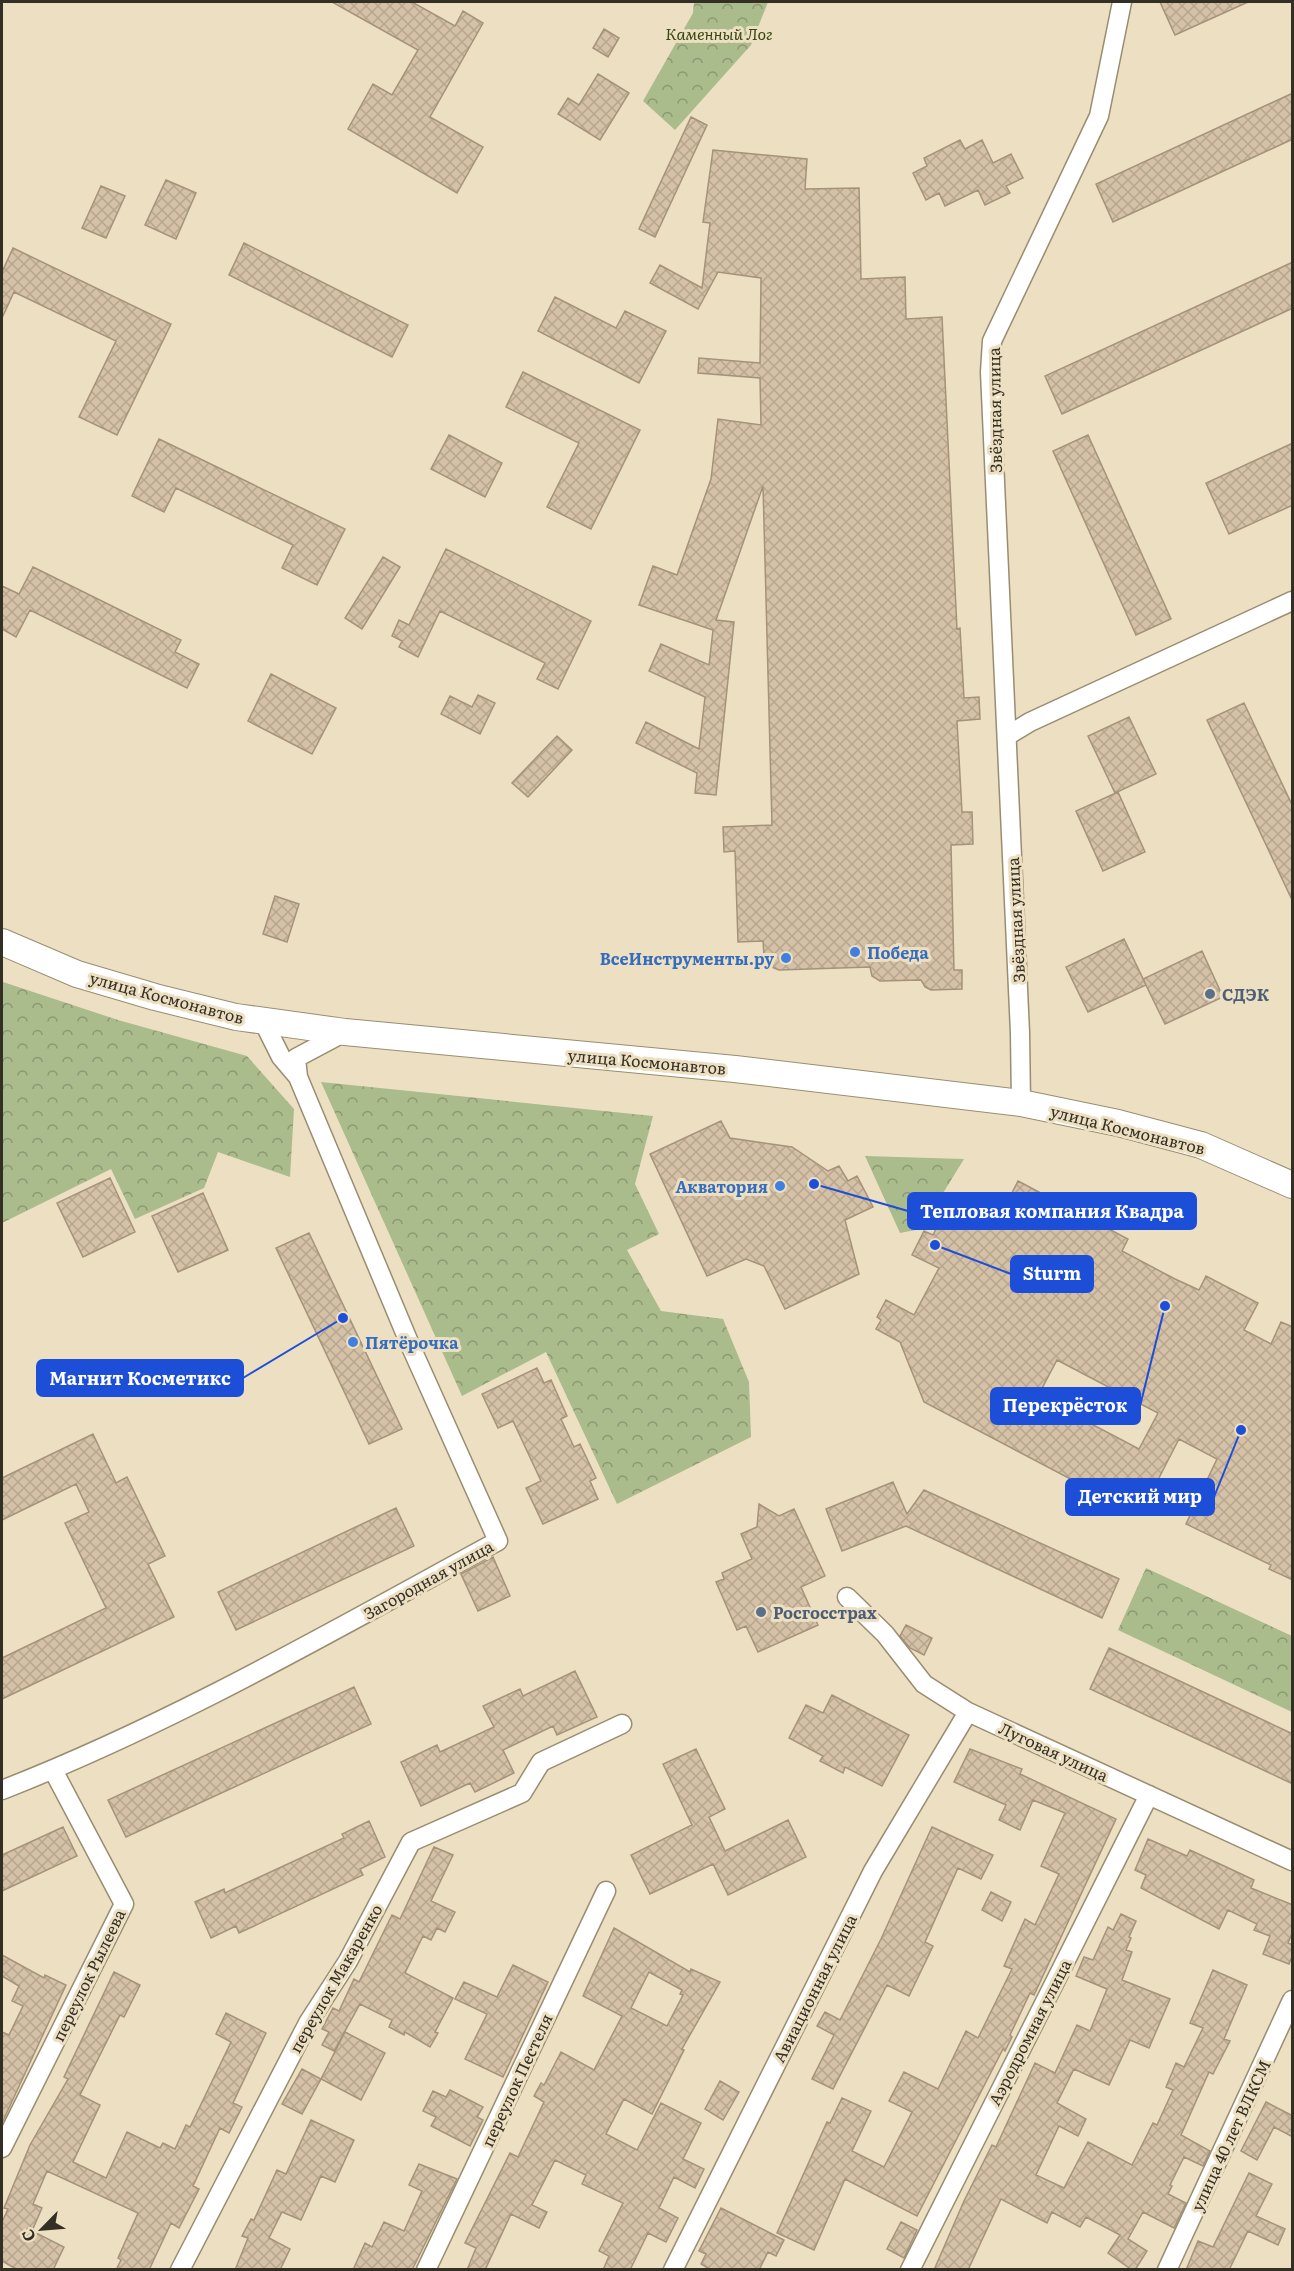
<svg xmlns="http://www.w3.org/2000/svg" width="1294" height="2271" font-family="Literata,serif">
<defs>
<pattern id="forest-crowns" width="20" height="18" patternUnits="userSpaceOnUse" patternTransform="scale(1.5)"><rect width="20" height="18" fill="#aabb8c"/><path d="M2 6a3 3 0 1 1 6 0M12 15a3 3 0 1 1 6 0" fill="none" stroke="#8b9872"/></pattern>
<pattern id="building-cross-hatch" width="8" height="8" patternUnits="userSpaceOnUse" patternTransform="scale(1.5)"><rect width="8" height="8" fill="#d4c1a6"/><path d="M0 0l8 8M0 8l8-8" fill="none" stroke="#b7a68f"/></pattern>
</defs>
<rect width="100%" height="100%" fill="#ede0c2"/>
<path fill="url(#forest-crowns)" d="M694 2H768L751 45 675 130 643 101 693 13Z
M3 982 118 1020 247 1056 294 1109 290 1177 218 1152 204 1188 135 1219 111 1169 2 1223Z
M321 1082 653 1116 635 1184 659 1234 627 1250 661 1311 723 1319 749 1382 751 1437 617 1504 546 1352 462 1396Z
M865 1156 964 1159 921 1229 900 1233Z
M1146 1568 1292 1636V1712L1118 1630Z"/>
<path fill="url(#building-cross-hatch)" stroke="#a59279" stroke-width="1.5" fill-rule="evenodd" d="M332 2H412L455 26 463 11 483 23 430 117 483 147 457 193 348 129 373 84 392 95 418 50Z
M1160 2H1248L1175 35Z
M604 29 619 38 608 57 593 48Z
M598 74 629 93 600 140 558 114 568 98 579 105Z
M1293 93V139L1113 222 1096 184Z
M691 117 707 125 655 237 639 229Z
M960 140 965 149 982 140 993 163 1011 154 1023 178 1006 186 1010 193 985 205 978 190 945 206 939 193 926 200 913 173 927 166 924 158Z
M713 150 807 159 805 189 859 188 861 279 905 277 906 319 942 317 957 629 960 628 964 698 979 697 980 719 957 721 962 812H972L973 844 951 845 954 970H962V989L931 990 925 987 921 980 880 981 872 976 870 967 779 970 769 966 764 955 763 941 738 942 735 851 724 852 723 827 772 825 763 486 716 620 734 622 716 795 695 793 697 773 636 743 646 722 699 749 705 697 649 671 661 644 709 665 713 630 639 605 653 566 677 575 711 479 718 419 761 425 760 378 698 373 699 358 760 363 761 278 718 272 698 309 650 283 660 265 702 288 710 223 703 222Z
M166 180 196 193 176 239 145 225Z
M101 186 125 196 106 238 82 228Z
M244 243 408 325 392 357 229 275Z
M13 248 171 324 117 435 79 417 116 341 14 292 2 318V272Z
M1293 262V308L1062 414 1045 376Z
M555 297 616 328 625 311 666 331 639 383 538 331Z
M523 372 640 430 591 529 547 507 579 443 506 407Z
M449 435 502 463 485 497 431 469Z
M1088 435 1171 619 1136 635 1053 451Z
M159 439 345 529 317 585 282 568 293 545 176 488 164 512 132 496Z
M1293 443V505L1229 534 1206 483Z
M446 549 591 621 558 689 537 679 545 663 440 611 418 657 399 647 402 641 392 636 399 620 409 625Z
M383 557 400 567 362 629 345 618Z
M33 567 181 640 175 652 199 664 187 688 30 610 16 637 2 629V586L19 594Z
M271 674 336 708 312 754 248 721Z
M478 695 495 703 480 734 441 714 450 696 472 707Z
M1244 703 1293 807V902L1207 720Z
M1129 717 1156 774 1115 793 1088 736Z
M557 736 572 750 528 797 512 783Z
M1118 792 1145 852 1103 871 1076 811Z
M275 896 299 904 287 942 263 934Z
M1124 939 1146 985 1088 1012 1066 967Z
M1202 951 1223 997 1165 1024 1143 979Z
M721 1121 730 1138 792 1147 828 1171 839 1166 848 1181 857 1176 873 1207 845 1220 859 1274 785 1309 764 1266 746 1259 707 1276 650 1154Z
M110 1178 135 1232 83 1257 57 1203Z
M1018 1181 1128 1239 1122 1251 1175 1279 1199 1290 1206 1276 1258 1303 1244 1330 1271 1344 1281 1322 1293 1327V1580L1269 1569 1271 1565 1186 1524 1217 1459 1179 1439 1145 1505 1118 1504 924 1402 900 1342 876 1329 881 1320 877 1317 886 1300 914 1315 939 1268 912 1255 924 1231 933 1235 948 1205 957 1203 966 1211 995 1226ZM1057 1360 1158 1413 1139 1449 1038 1396Z
M203 1193 228 1250 178 1272 152 1216Z
M309 1233 402 1429 369 1444 276 1248Z
M537 1368 544 1383 551 1380 567 1416 561 1419 574 1447 580 1444 596 1478 590 1481 598 1499 543 1524 526 1488 541 1481 513 1421 498 1428 482 1394Z
M93 1434 116 1483 127 1477 165 1556 148 1564 174 1617 2 1699V1658L106 1608 65 1523 89 1512 76 1484 2 1520V1478Z
M893 1482 907 1514 924 1490 1119 1579 1102 1618 906 1526 842 1551 826 1509Z
M759 1504 779 1516 794 1509 825 1576 801 1587 818 1625 758 1652 746 1626 737 1630 716 1582 724 1579 722 1573 752 1559 741 1534 757 1527Z
M396 1508 414 1546 236 1630 218 1592Z
M493 1557 510 1596 478 1611 461 1574Z
M906 1625 932 1638 924 1655 910 1648 900 1636Z
M1109 1648 1293 1734V1784L1090 1689Z
M575 1671 597 1717 557 1735 553 1726 503 1750 514 1773 475 1792 470 1783 421 1806 401 1762 437 1745 440 1752 494 1727 483 1706 520 1689 523 1696Z
M354 1687 371 1724 126 1837 108 1800Z
M832 1695 909 1735 882 1786 845 1767 843 1773 820 1761 823 1756 789 1738 806 1705 823 1713Z
M696 1749 725 1809 709 1817 725 1851 788 1820 806 1857 728 1895 713 1864 650 1894 631 1855 692 1825 663 1764Z
M970 1749 1022 1769 1020 1774 1116 1819 1034 1995 1030 1993 1010 2035 1012 2037 1005 2051 1003 2049 917 2216 845 2179 814 2250 777 2233 827 2122 830 2123 842 2098 871 2111 852 2151 884 2167 912 2112 889 2101 904 2072 938 2089 966 2031 978 2038 1012 1969 1004 1966 1025 1919 1035 1925 1059 1874 1041 1866 1065 1813 1033 1800 1020 1830 999 1820 1006 1805 954 1782Z
M369 1821 385 1857 360 1869 363 1875 239 1933 236 1926 211 1938 195 1902 224 1889 225 1893 344 1838 342 1834Z
M63 1827 77 1856 2 1891V1855Z
M932 1827 993 1855 981 1879 958 1868 925 1942 933 1946 909 1996 887 1985 833 2089 812 2079 834 2035 817 2026 825 2012 840 2020 881 1939Z
M1148 1839 1187 1856 1190 1850 1254 1880 1251 1888 1293 1905V1931L1288 1943 1293 1945V1954L1289 1964 1263 1954 1270 1936 1254 1930 1257 1924 1228 1910 1219 1929 1141 1888 1146 1875 1135 1870Z
M434 1847 453 1855 431 1901 455 1912 445 1932 437 1928 431 1940 423 1936 405 1973 453 1998 435 2032 438 2033 430 2047 405 2032 404 2035 389 2027 392 2020 360 2004 334 2051 322 2045 329 2032 322 2029 333 2008 339 2011 354 1979 359 1982 392 1915 400 1919Z
M991 1892 1011 1902 1002 1921 982 1910Z
M1121 1914 1136 1921 1129 1937 1131 1938 1126 1950 1132 1952 1122 1980 1170 1999 1149 2048 1130 2040 1109 2085 1074 2069 1057 2103 1086 2119 1078 2136 1059 2126 1036 2175 1064 2188 1088 2142 1132 2165 1153 2123 1157 2125 1173 2090 1166 2087 1176 2063 1184 2067 1203 2028 1190 2023 1213 1970 1247 1985 1224 2039 1230 2041 1213 2074 1209 2072 1181 2135 1210 2151 1203 2166 1184 2157 1170 2185 1172 2186 1168 2194 1186 2203 1175 2226 1174 2228 1143 2212 1128 2239 1147 2251 1135 2270H1132L1108 2253 1120 2235 1086 2217 1080 2227 1052 2212 1047 2223 1001 2199 968 2270H934L964 2201 992 2145 996 2147 1035 2063 1055 2073 1077 2025 1090 2031 1107 1989 1076 1976 1084 1957 1093 1960 1108 1927 1113 1930Z
M614 1928 690 1972 691 1969 720 1982 682 2049 684 2050 652 2114 624 2099 606 2134 637 2150 661 2103 701 2123 683 2159 704 2169 695 2188 674 2177 659 2208 678 2218 666 2242 648 2233 630 2270H603L609 2256 599 2251 623 2203 582 2184 586 2175 555 2160 532 2205 547 2212 539 2228 511 2214 485 2270H467L476 2248 465 2243 510 2153 518 2157 544 2102 534 2096 541 2083 544 2085 561 2052 594 2070 622 2016 583 1996ZM649 1972 682 1990 680 1994 683 1995 667 2026 631 2008Z
M2 1955 44 1978 45 1975 66 1985 2 2123V2032L9 2035 23 2006 12 2001 19 1986 2 1976Z
M513 1965 548 1982 503 2077 465 2059 487 2014 455 1999 464 1982 497 1997Z
M114 1972 140 1985 124 2017 120 2015 80 2095 100 2105 73 2162 106 2178 127 2132 160 2148 163 2143 175 2149 186 2125 190 2127 231 2042 216 2034 226 2013 266 2033 233 2103 242 2107 229 2133 220 2128 193 2186 199 2189 179 2228 171 2223 149 2270H116L121 2260 118 2258 138 2213 47 2171 33 2204 42 2208 32 2231 64 2247 53 2270H18L2 2261V2222L8 2209 4 2208 30 2145 68 2079 64 2077Z
M345 2032 385 2053 361 2100 321 2079Z
M302 2069 321 2079 302 2114 282 2104Z
M720 2081 739 2092 723 2120 705 2109Z
M450 2090 483 2107 477 2117 483 2120 470 2146 431 2126 436 2117 423 2111 433 2091 446 2097Z
M1266 2102 1293 2116V2137L1274 2127 1257 2160 1241 2151Z
M311 2120 354 2140 335 2182 321 2176 301 2220 282 2212 269 2238 290 2249 280 2270H235L248 2238 242 2236 251 2219 254 2220 277 2170 286 2174Z
M419 2164 457 2179 412 2270H353L365 2243 372 2247 384 2222 404 2231 422 2191 409 2185Z
M1249 2173 1272 2184 1256 2216 1285 2229 1278 2245 1248 2231 1229 2270H1186L1198 2241 1213 2247Z
M721 2208 784 2240 776 2256 768 2252 759 2270H711L701 2264 706 2254 699 2251Z
M901 2222 917 2230 904 2258 887 2249Z"/>
<g fill="none" stroke-linecap="round" stroke-linejoin="round">
<g stroke="#998d71" stroke-width="21">
<path id="street" d="M1007 736 1030 722 1292 601
M263 1021 281 1057 298 1077
M1021 1103 1020 1033 990 372 992 341 1099 116 1122 2
M847 1597 885 1634 924 1684 968 1712 1292 1861
M2 1790C174 1723 336 1629 498 1541L411 1347 298 1077 296 1058 345 1032
M2 2148 124 1904 53 1770
M180 2270 308 2023 348 1961 411 1842 522 1793 541 1762 622 1724
M426 2270 606 1891
M673 2270 873 1871 968 1712
M910 2270 1149 1795
M1167 2270 1292 2000"/>
</g>
<g stroke="#998d71" stroke-width="28">
<path id="secondary" d="M2 942 77 974 155 997 236 1017 345 1032 735 1069 1021 1103 1118 1123 1201 1145 1292 1185"/>
</g>
<use href="#street" stroke="#fff" stroke-width="18"/>
<use href="#secondary" stroke="#fff" stroke-width="26"/>
</g>
<g fill="#3f7fe0" stroke="#ede0c2" stroke-width="2">
<circle cx="855" cy="952" r="6"/>
<circle cx="786" cy="958" r="6"/>
<circle cx="780" cy="1186" r="6"/>
<circle cx="353" cy="1342" r="6"/>
</g>
<g fill="#5c6f8a" stroke="#ede0c2" stroke-width="2">
<circle cx="1210" cy="994" r="6"/>
<circle cx="761" cy="1612" r="6"/>
</g>
<g text-anchor="middle" dominant-baseline="central" stroke-width="6" stroke-linejoin="round" paint-order="stroke">
<g font-size="16" font-style="italic" fill="#384612" stroke="#ede0c2">
<text x="719" y="33">Каменный Лог</text>
</g>
<g font-size="16" fill="#342f24" stroke="#ede0c2">
<text transform="translate(994 410) rotate(-91)">Звёздная улица</text>
<text transform="translate(1015 920) rotate(-93)">Звёздная улица</text>
<text transform="translate(167 997) rotate(15)">улица Космонавтов</text>
<text transform="translate(647 1061) rotate(5)">улица Космонавтов</text>
<text transform="translate(1128 1129) rotate(14)">улица Космонавтов</text>
<text transform="translate(428 1579) rotate(-29)">Загородная улица</text>
<text transform="translate(1054 1751) rotate(25)">Луговая улица</text>
<text transform="translate(88 1975) rotate(-64)">переулок Рылеева</text>
<text transform="translate(335 1978) rotate(-60)">переулок Макаренко</text>
<text transform="translate(814 1988) rotate(-63)">Авиационная улица</text>
<text transform="translate(1029 2032) rotate(-63)">Аэродромная улица</text>
<text transform="translate(516 2080) rotate(-65)">переулок Пестеля</text>
<text transform="translate(1230 2135) rotate(-65)">улица 40 лет ВЛКСМ</text>
</g>
<g font-size="16" font-weight="bold" fill="#366cbe" stroke="#ede0c2" text-anchor="start">
<text x="867" y="952">Победа</text>
<text x="774" y="958" text-anchor="end">ВсеИнструменты.ру</text>
<text x="768" y="1186" text-anchor="end">Акватория</text>
<text x="365" y="1342">Пятёрочка</text>
</g>
<g font-size="16" font-weight="bold" fill="#4e5e75" stroke="#ede0c2" text-anchor="start">
<text x="1222" y="994">СДЭК</text>
<text x="773" y="1612">Росгосстрах</text>
</g>
</g>
<path fill="none" stroke="#1d4ed8" stroke-width="2" d="M814 1184L908 1211M935 1245L1011 1274M343 1318L243 1378M1165 1306L1140 1406M1241 1430L1214 1497"/>
<g fill="#1d4ed8" stroke="#ede0c2" stroke-width="2">
<circle cx="814" cy="1184" r="6"/>
<circle cx="935" cy="1245" r="6"/>
<circle cx="343" cy="1318" r="6"/>
<circle cx="1165" cy="1306" r="6"/>
<circle cx="1241" cy="1430" r="6"/>
</g>
<g fill="#1d4ed8" stroke="#1d4ed8" stroke-width="2">
<rect x="908" y="1193" width="288" height="36" rx="6"/>
<rect x="1011" y="1256" width="82" height="36" rx="6"/>
<rect x="37" y="1360" width="206" height="36" rx="6"/>
<rect x="991" y="1388" width="149" height="36" rx="6"/>
<rect x="1066" y="1479" width="148" height="36" rx="6"/>
</g>
<g font-size="18" text-anchor="middle" font-weight="bold" fill="#fff">
<text x="1052" y="1218">Тепловая компания Квадра</text>
<text x="1052" y="1280">Sturm</text>
<text x="140" y="1385">Магнит Косметикс</text>
<text x="1065" y="1412">Перекрёсток</text>
<text x="1140" y="1503">Детский мир</text>
</g>
<rect width="1294" height="2271" fill="none" stroke="#342f24" stroke-width="6"/>
<g transform="translate(42 2229) rotate(245)" stroke="#ede0c2" stroke-width="4.5" paint-order="stroke">
<path d="M0-4.5L10 22L0 15L-10 22Z" fill="#342f24"/>
<text y="-9" font-size="16" font-weight="bold" text-anchor="middle" fill="#342f24">С</text>
</g>
</svg>
